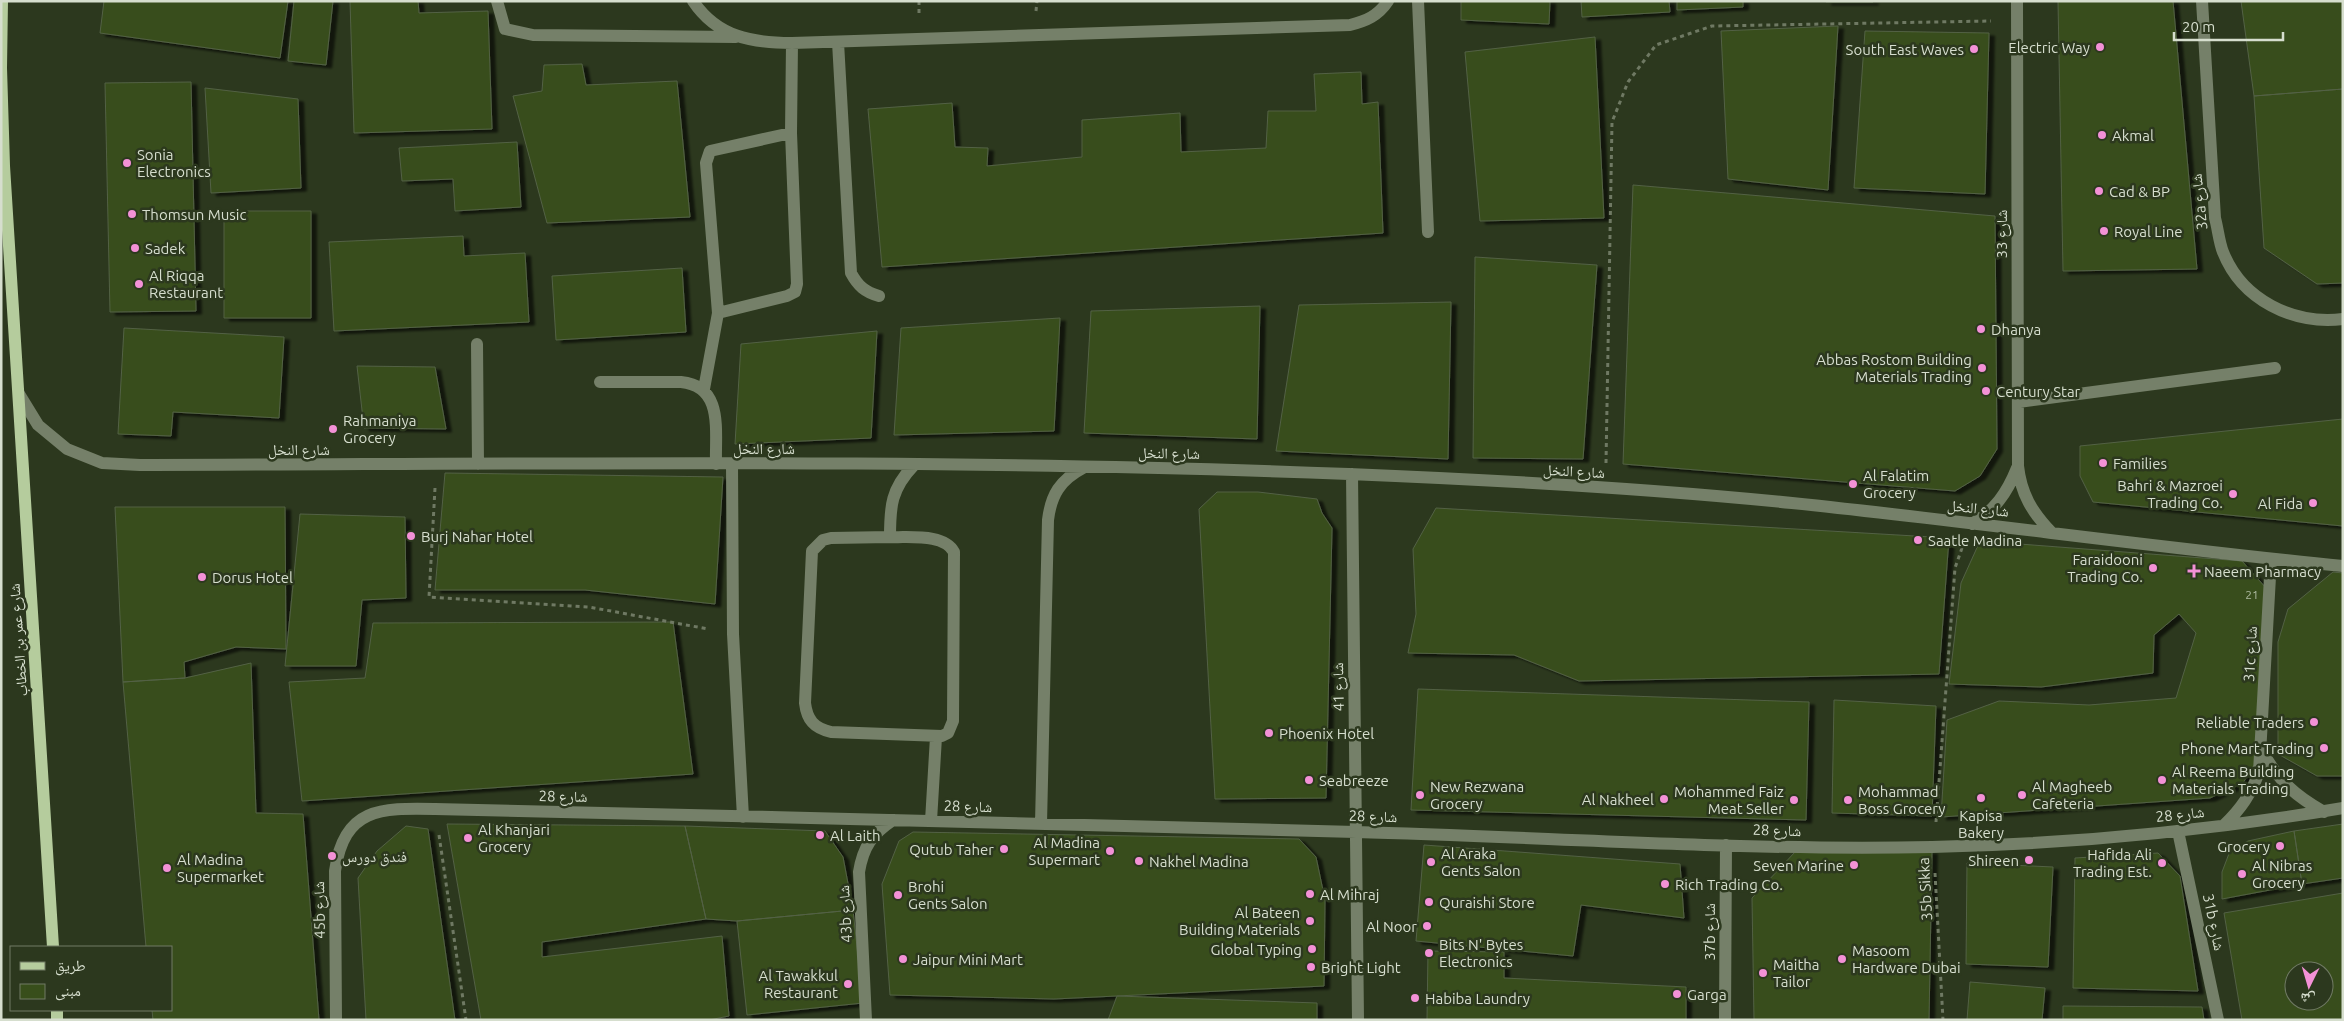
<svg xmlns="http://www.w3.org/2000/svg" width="2344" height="1021" font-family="Ubuntu,'Noto Naskh Arabic',sans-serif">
<defs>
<filter id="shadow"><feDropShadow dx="5.5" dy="3" stdDeviation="1" flood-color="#0009"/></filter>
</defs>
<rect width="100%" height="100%" fill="#2c381e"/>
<path fill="#384e1b" stroke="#536145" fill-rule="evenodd" filter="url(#shadow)" d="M104 1H288L280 58 100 33Z
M294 1H333L326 65 288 61Z
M350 1H418L419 13 488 11 492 129 354 133Z
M1461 1H1550L1549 24 1461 20Z
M1581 1H1669L1670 12 1582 17Z
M1677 1H1743V7L1677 10Z
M1826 1H1873V2H1826Z
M2058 1H2173L2197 269 2063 271Z
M2241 1H2343V89L2254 96Z
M1838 26 1828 190 1728 179 1721 31Z
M1865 31 1989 33 1985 194 1854 188Z
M1595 37 1604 218 1480 221 1465 52Z
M582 64 586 85 677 81 690 217 547 223 513 96 542 91 544 65Z
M1361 72 1362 104 1378 102 1383 233 882 267 868 109 952 103 955 147 988 148 987 166 1082 157V120L1180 113 1181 152 1266 148 1268 111H1316L1314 74Z
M191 82 196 311 110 312 105 83Z
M205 88 298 99 301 188 211 193Z
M2343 89V283L2317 284 2264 248 2254 96Z
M517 142 521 207 455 211 453 179 402 181 399 148Z
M1633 185 1995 216 1997 449 1980 476 1955 491 1623 464Z
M224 211H311V318H224Z
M463 236 464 256 525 253 529 322 334 331 329 242Z
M1475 257 1597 265 1583 459 1473 458Z
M682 268 686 332 556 340 552 276Z
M1451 302 1448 459 1276 451 1299 305Z
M1260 306 1257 439 1084 433 1091 311Z
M1060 318 1054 431 894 435 901 328Z
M124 328 284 337 279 418 173 412 171 436 118 434Z
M877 331 871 438 735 444 741 344Z
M357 366 435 367 446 429 364 428Z
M2343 419V526L2093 502 2080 476V446Z
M445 473 723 477 715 604 585 590H435Z
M1217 492H1258L1317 499 1322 513 1332 528 1326 798 1215 799 1199 509Z
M115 507H285L286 649 236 647 184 662 185 678 123 682Z
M1436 508 1949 538 1939 674 1579 681 1514 655 1408 653 1416 614 1413 549Z
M300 514 405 517 406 598 362 600 356 666H285Z
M1980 541 2242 561 2266 588 2256 762 2243 783 2210 798 1941 817 1947 720 1999 701 2089 705 2176 698 2196 633 2179 614 2154 635 2153 673 2041 687 1949 684 1961 583Z
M2333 572 2343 573V776H2317L2278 754V642L2288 609Z
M673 622 693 774 302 801 289 682 365 678 373 623Z
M251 663 256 813 303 814 319 1020H153L152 1010H171V947H146L123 682 185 678Z
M1418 689 1809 702 1806 820 1411 810Z
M1834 700 1936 706 1932 816 1832 813Z
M447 824 685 826 706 919 542 942V957L722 936 729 1016 709 1020H481Z
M2343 824V878L2302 884 2294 831Z
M406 826 428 829 455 1020H366L358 878 377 851Z
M685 826 825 831 843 857 853 910 737 921 706 919Z
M2294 831 2302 884 2222 899V872L2230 851 2248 841Z
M913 832 1299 839 1316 857 1325 900 1324 986 1054 999 890 995 882 884 899 841Z
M1424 845 1680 864 1684 918 1581 905 1573 956 1416 941Z
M1932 851 1929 1020H1754L1752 898 1795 852Z
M2158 853 2180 876 2198 991 2073 988 2075 858Z
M1967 863 2053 867 2048 967 1966 964Z
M2343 893V1020H2242L2224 913ZM2294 971H2324V1001H2294Z
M853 910 863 1003 747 1015 737 921Z
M1428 951 1504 952V978L1686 987V1020H1427Z
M1970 982 2045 988 2042 1020H1967Z
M1117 996 1317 1003V1020H1108Z
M2063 1006 2202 1007 2204 1020H2063Z"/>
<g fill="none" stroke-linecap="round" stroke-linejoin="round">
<path stroke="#6f7963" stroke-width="3" stroke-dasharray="4 4" stroke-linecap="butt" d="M1036 11 1037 1
M919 13V1
M1606 463 1612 122 1628 82 1656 45 1712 26 1991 21
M435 488 429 597 589 607 708 629
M1936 822 1955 568 1962 548
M439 835 466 1020
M1935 873 1943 1020"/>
<path stroke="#758069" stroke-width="12" d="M497 1 505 29 533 35 736 37
M693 1C717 37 752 43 792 43L1350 25C1366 21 1378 16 1388 1
M1418 1 1428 232
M2017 1 2018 466C2021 494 2032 512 2051 532
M2202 1 2215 218C2218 229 2219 242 2223 252 2242 300 2293 325 2343 319
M838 42 851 273C858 286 865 292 879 296
M718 313 706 163 710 151 791 133
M477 344 478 464
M600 382H681C724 386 715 431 716 464
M704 389 718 313 787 296 795 292 797 284 791 133 792 43
M19 394 38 425 67 449 102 463 140 465C543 464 946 458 1349 474 1496 480 1645 488 1792 503 1976 522 2159 548 2343 566
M2018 402 2275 368
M732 464 733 634 743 817
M1352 474 1358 1020
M1972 524C1995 510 2007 493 2017 468
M890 537C909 538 944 533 954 552L953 721 948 733 942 736 831 732C814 728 807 720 805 703L812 551 823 540 831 538Z
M890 537C890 506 891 489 914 465
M2262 751C2279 781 2294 795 2324 812
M931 821 936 737
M1041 824 1048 520C1051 495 1060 480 1083 468
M2224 825C2241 809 2251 794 2259 772L2271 559
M2178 831 2218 1020
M336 1020 335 871C344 807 381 808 435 809 742 817 1049 822 1356 832 1548 837 1740 851 1932 847 2069 844 2207 831 2343 808
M866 1020 859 872C863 847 872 834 893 820
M1725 1020 1726 845"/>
<path stroke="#b5cc9d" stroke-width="12" d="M2 1 1 68 4 166 53 947
M57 1010V1020"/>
</g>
<g fill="#f391d6" stroke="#2c381e" stroke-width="2">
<circle cx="2100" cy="47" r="5"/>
<circle cx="1974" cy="49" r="5"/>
<circle cx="2102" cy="135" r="5"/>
<circle cx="127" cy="163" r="5"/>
<circle cx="2099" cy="191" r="5"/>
<circle cx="132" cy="214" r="5"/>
<circle cx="2104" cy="231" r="5"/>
<circle cx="135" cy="248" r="5"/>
<circle cx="139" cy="284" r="5"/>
<circle cx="1981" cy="329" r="5"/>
<circle cx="1982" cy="368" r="5"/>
<circle cx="1986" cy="391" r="5"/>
<circle cx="333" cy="429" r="5"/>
<circle cx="2103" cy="463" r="5"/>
<circle cx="1853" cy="484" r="5"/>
<circle cx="2233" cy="494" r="5"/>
<circle cx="2313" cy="503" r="5"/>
<circle cx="411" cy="536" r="5"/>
<circle cx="1918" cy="540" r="5"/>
<circle cx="2153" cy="568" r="5"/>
<path d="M2191.5 563.5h5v5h5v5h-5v5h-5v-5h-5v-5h5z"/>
<circle cx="202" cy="577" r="5"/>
<circle cx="2314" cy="722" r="5"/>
<circle cx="1269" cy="733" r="5"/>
<circle cx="2324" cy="748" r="5"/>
<circle cx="1309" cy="780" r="5"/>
<circle cx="2162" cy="780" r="5"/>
<circle cx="1420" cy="795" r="5"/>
<circle cx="2022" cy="795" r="5"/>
<circle cx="1981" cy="798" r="5"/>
<circle cx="1664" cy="799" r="5"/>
<circle cx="1794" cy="800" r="5"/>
<circle cx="1848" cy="800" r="5"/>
<circle cx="820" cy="835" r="5"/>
<circle cx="468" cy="838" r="5"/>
<circle cx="2280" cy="846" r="5"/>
<circle cx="1004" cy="849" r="5"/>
<circle cx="1110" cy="851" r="5"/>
<circle cx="332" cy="856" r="5"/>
<circle cx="2029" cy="860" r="5"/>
<circle cx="1139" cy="861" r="5"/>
<circle cx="1431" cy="862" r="5"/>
<circle cx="2162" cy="863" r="5"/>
<circle cx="1854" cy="865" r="5"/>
<circle cx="167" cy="868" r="5"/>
<circle cx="2242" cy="874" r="5"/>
<circle cx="1665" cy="884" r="5"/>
<circle cx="1310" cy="894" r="5"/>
<circle cx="898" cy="895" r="5"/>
<circle cx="1429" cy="902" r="5"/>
<circle cx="1310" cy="921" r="5"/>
<circle cx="1427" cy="926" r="5"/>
<circle cx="1312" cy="949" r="5"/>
<circle cx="1429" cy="953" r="5"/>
<circle cx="903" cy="959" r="5"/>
<circle cx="1842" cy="959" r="5"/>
<circle cx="1311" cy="967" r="5"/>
<circle cx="1763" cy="973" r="5"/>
<circle cx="848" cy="984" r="5"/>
<circle cx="1677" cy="994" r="5"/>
<circle cx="1415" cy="998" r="5"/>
</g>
<g text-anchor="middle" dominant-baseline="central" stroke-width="5" stroke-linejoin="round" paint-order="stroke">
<g font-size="12" fill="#aebaa1">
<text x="2252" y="594">21</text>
</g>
<g font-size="15" fill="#d6dece" stroke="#2c381e" text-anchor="start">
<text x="2090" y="47" text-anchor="end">Electric Way</text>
<text x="1964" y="49" text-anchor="end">South East Waves</text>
<text x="2112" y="135">Akmal</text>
<text x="137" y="154">Sonia<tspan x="137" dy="17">Electronics</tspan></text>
<text x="2109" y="191">Cad &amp; BP</text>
<text x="142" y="214">Thomsun Music</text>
<text x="2114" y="231">Royal Line</text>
<text x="145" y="248">Sadek</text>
<text x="149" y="275">Al Riqqa<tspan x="149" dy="17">Restaurant</tspan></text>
<text x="1991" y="329">Dhanya</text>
<text x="1972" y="359" text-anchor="end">Abbas Rostom Building<tspan x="1972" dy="17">Materials Trading</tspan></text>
<text x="1996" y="391">Century Star</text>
<text x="343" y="420">Rahmaniya<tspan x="343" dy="17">Grocery</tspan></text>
<text x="2113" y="463">Families</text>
<text x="1863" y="475">Al Falatim<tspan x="1863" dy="17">Grocery</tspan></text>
<text x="2223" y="485" text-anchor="end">Bahri &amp; Mazroei<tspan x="2223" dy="17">Trading Co.</tspan></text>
<text x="2303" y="503" text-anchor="end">Al Fida</text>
<text x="421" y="536">Burj Nahar Hotel</text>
<text x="1928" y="540">Saatle Madina</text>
<text x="2143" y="559" text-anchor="end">Faraidooni<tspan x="2143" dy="17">Trading Co.</tspan></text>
<text x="2204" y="571">Naeem Pharmacy</text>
<text x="212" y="577">Dorus Hotel</text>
<text x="2304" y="722" text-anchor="end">Reliable Traders</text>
<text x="1279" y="733">Phoenix Hotel</text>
<text x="2314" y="748" text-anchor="end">Phone Mart Trading</text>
<text x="2172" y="771">Al Reema Building<tspan x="2172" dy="17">Materials Trading</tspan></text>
<text x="1319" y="780">Seabreeze</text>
<text x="1430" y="786">New Rezwana<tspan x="1430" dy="17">Grocery</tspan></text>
<text x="2032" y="786">Al Magheeb<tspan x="2032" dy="17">Cafeteria</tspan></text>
<text x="1784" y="791" text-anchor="end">Mohammed Faiz<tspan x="1784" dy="17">Meat Seller</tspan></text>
<text x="1858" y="791">Mohammad<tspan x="1858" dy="17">Boss Grocery</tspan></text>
<text x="1654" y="799" text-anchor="end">Al Nakheel</text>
<text x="1981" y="815" text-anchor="middle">Kapisa<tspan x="1981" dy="17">Bakery</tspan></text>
<text x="478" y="829">Al Khanjari<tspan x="478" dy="17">Grocery</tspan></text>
<text x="830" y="835">Al Laith</text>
<text x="1100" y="842" text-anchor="end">Al Madina<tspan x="1100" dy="17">Supermart</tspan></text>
<text x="2270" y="846" text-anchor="end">Grocery</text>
<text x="994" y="849" text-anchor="end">Qutub Taher</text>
<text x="1441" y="853">Al Araka<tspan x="1441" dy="17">Gents Salon</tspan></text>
<text x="2152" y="854" text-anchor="end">Hafida Ali<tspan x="2152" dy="17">Trading Est.</tspan></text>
<text x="342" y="856">فندق دورس</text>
<text x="177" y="859">Al Madina<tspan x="177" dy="17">Supermarket</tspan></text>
<text x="2019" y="860" text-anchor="end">Shireen</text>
<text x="1149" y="861">Nakhel Madina</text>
<text x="1844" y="865" text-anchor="end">Seven Marine</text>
<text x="2252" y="865">Al Nibras<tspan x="2252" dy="17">Grocery</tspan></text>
<text x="1675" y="884">Rich Trading Co.</text>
<text x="908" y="886">Brohi<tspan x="908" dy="17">Gents Salon</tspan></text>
<text x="1320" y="894">Al Mihraj</text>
<text x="1439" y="902">Quraishi Store</text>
<text x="1300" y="912" text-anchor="end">Al Bateen<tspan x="1300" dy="17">Building Materials</tspan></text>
<text x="1417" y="926" text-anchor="end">Al Noor</text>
<text x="1439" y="944">Bits N' Bytes<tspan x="1439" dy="17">Electronics</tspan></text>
<text x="1302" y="949" text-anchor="end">Global Typing</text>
<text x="1852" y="950">Masoom<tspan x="1852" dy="17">Hardware Dubai</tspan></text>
<text x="913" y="959">Jaipur Mini Mart</text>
<text x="1773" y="964">Maitha<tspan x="1773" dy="17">Tailor</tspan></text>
<text x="1321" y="967">Bright Light</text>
<text x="838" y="975" text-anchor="end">Al Tawakkul<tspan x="838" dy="17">Restaurant</tspan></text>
<text x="1687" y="994">Garga</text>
<text x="1425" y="998">Habiba Laundry</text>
</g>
<g font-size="15" fill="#d6dece" stroke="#2c381e">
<text transform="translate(2199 202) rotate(-96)">32a شارع</text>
<text transform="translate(2001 234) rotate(-90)">شارع 33</text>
<text x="764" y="448">شارع النخل</text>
<text x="299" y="449">شارع النخل</text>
<text transform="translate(1169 453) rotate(1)">شارع النخل</text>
<text transform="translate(1574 471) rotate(3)">شارع النخل</text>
<text transform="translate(1978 508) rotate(6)">شارع النخل</text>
<text transform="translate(18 640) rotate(-94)">شارع عمر بن الخطاب</text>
<text transform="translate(2250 654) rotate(-87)">31c شارع</text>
<text transform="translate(1338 687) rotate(-91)">شارع 41</text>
<text transform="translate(563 796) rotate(1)">شارع 28</text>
<text transform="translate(968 806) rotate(2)">شارع 28</text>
<text transform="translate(2180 814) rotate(-6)">شارع 28</text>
<text transform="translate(1373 816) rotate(2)">شارع 28</text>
<text transform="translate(1777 830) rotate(2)">شارع 28</text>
<text transform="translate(1925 889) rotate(-93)">35b Sikka</text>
<text transform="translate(319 910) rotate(-91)">45b شارع</text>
<text transform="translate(845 914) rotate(-93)">43b شارع</text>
<text transform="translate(2214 922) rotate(78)">31b شارع</text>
<text transform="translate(1709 932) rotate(-90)">37b شارع</text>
</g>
</g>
<rect width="2344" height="1021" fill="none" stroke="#d6dece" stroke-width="5"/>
<rect x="10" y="946" width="162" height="65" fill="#2c381e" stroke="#707a64"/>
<rect x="20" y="962" width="25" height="8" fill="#b5cc9d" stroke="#707a64"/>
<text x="55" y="971" font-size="15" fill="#d6dece">طريق</text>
<rect x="20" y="984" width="25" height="15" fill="#384e1b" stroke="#707a64"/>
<text x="55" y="996" font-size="15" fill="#d6dece">مبنى</text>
<g transform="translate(2309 986) rotate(185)"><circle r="24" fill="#2c381e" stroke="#707a64"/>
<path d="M0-4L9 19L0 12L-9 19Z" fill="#f391d6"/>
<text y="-8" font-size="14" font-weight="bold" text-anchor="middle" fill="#d6dece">ش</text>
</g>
<path d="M2174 32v8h109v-8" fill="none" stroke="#d6dece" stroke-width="2.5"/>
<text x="2182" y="32" font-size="15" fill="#d6dece" stroke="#2c381e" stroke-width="4" paint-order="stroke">20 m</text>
</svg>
